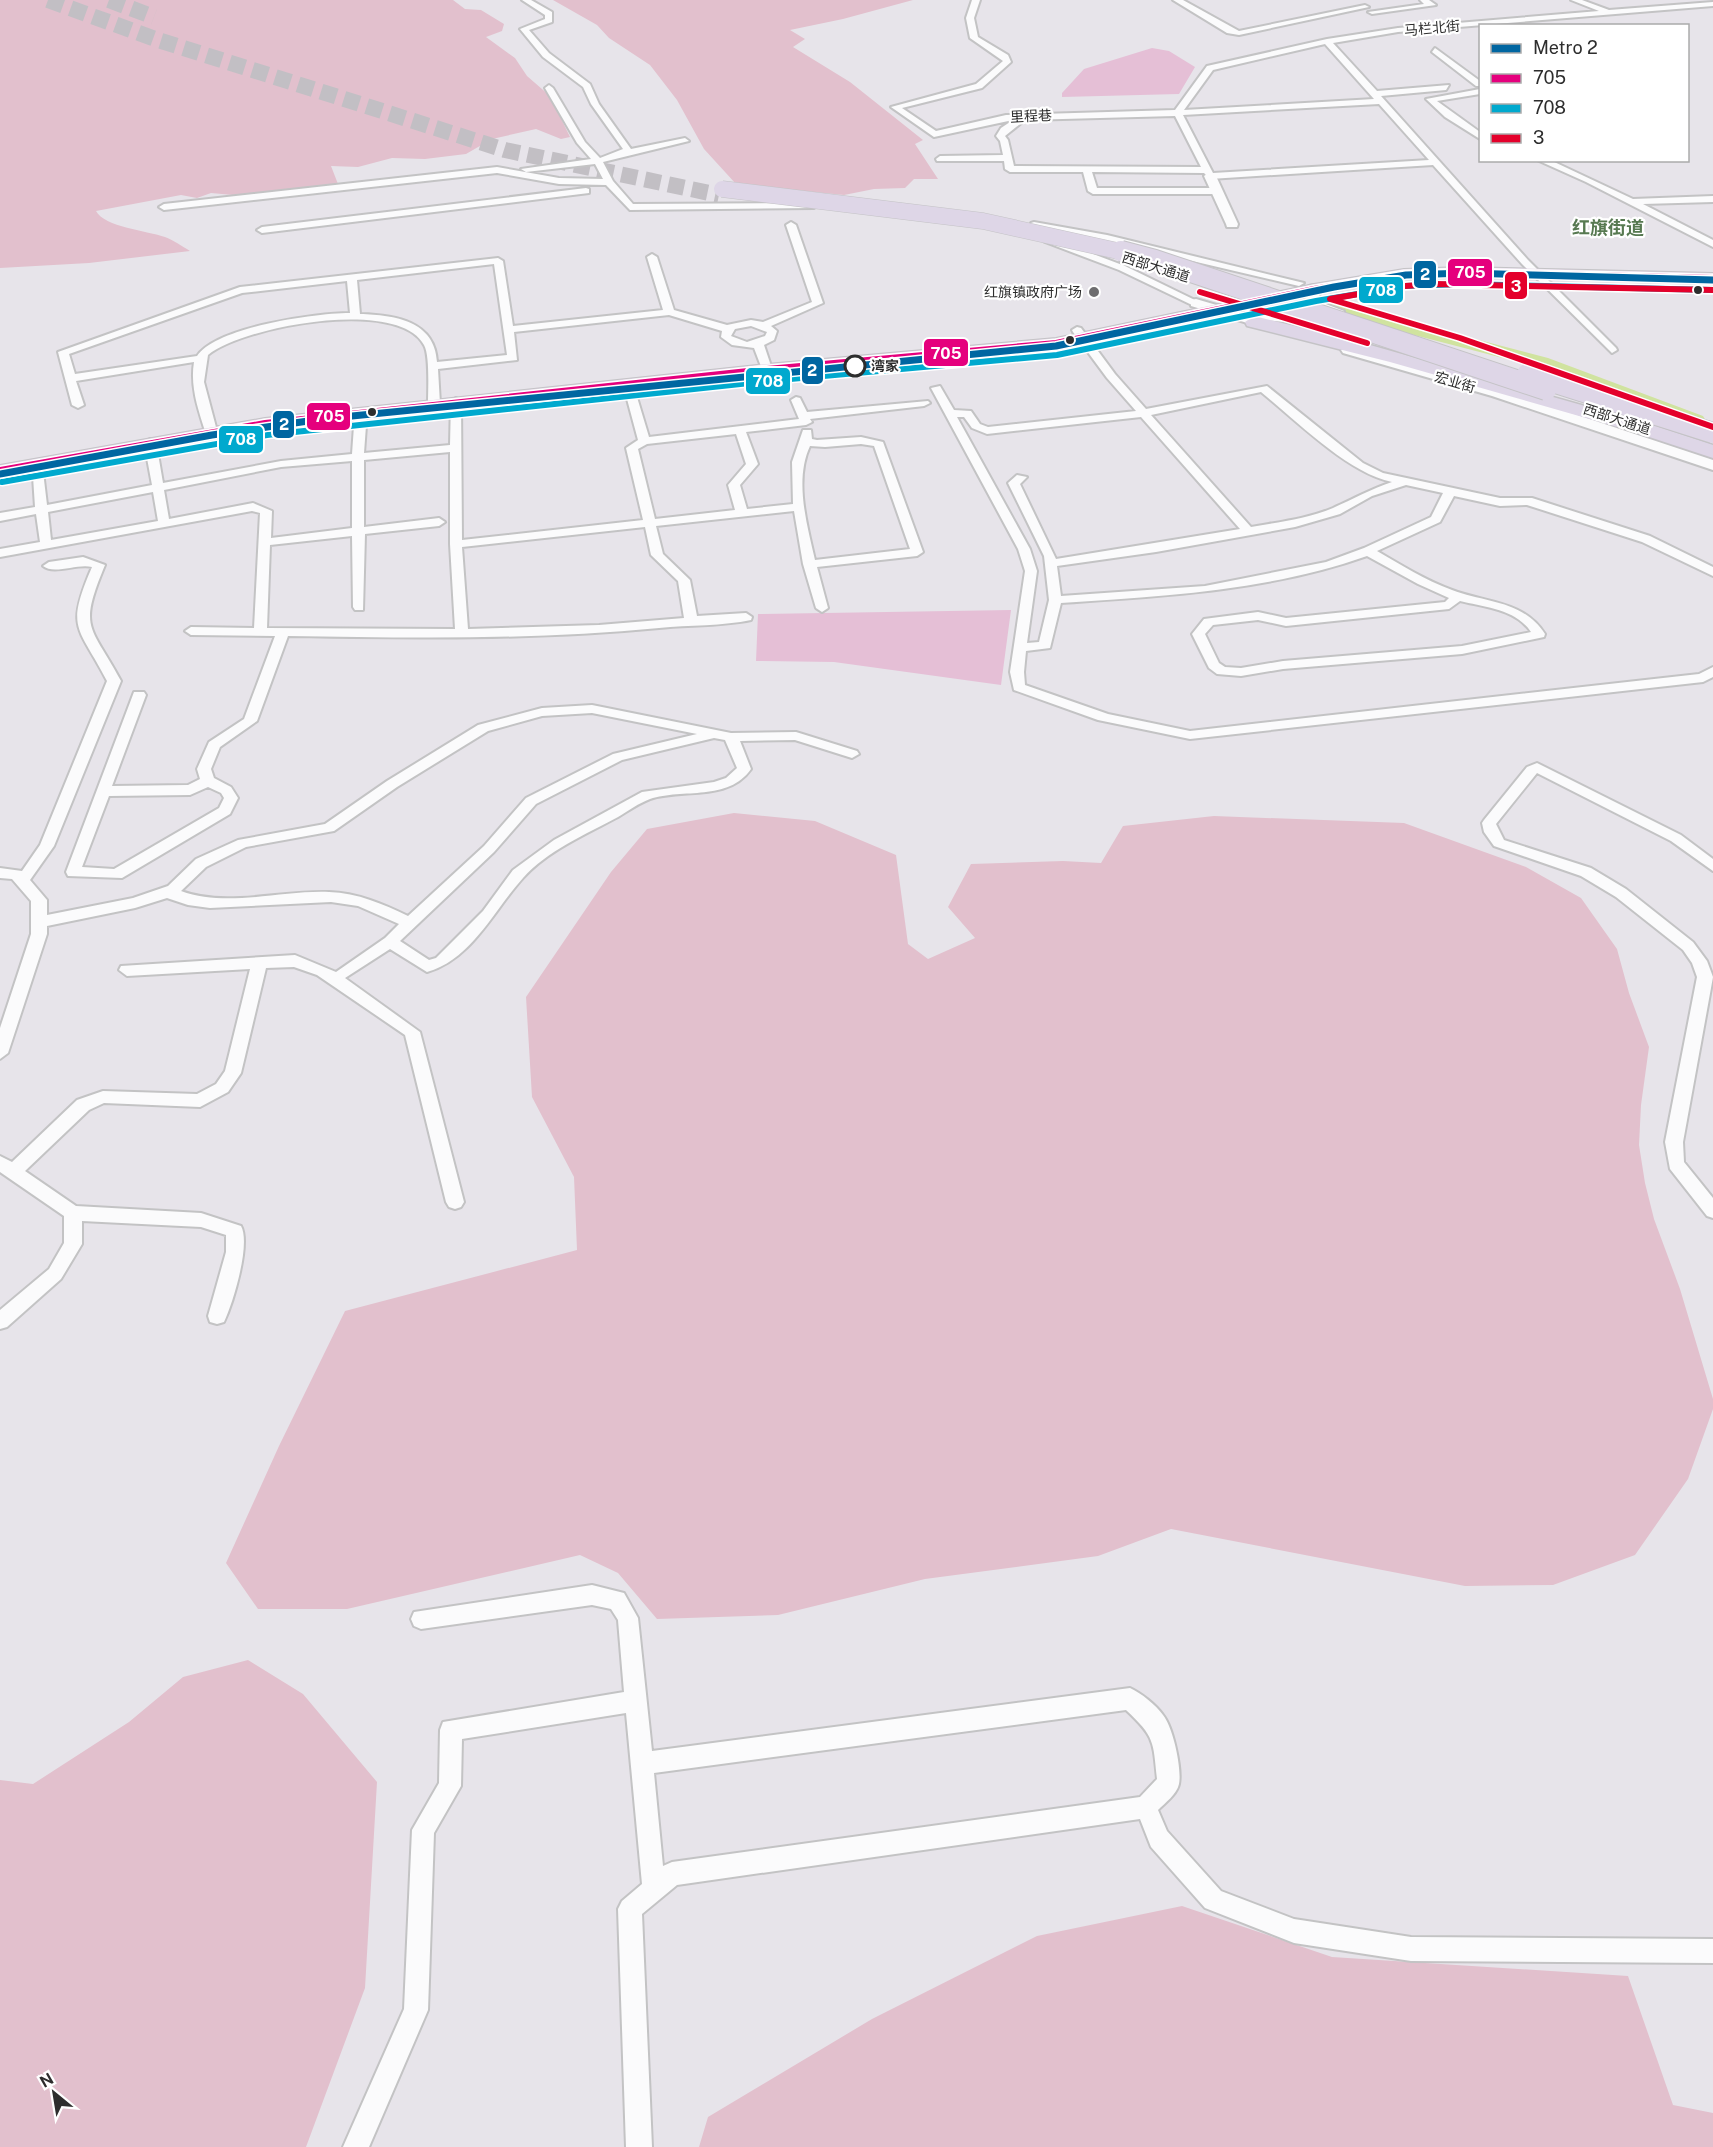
<svg xmlns="http://www.w3.org/2000/svg" width="1713" height="2147" font-family="'Public Sans','Noto Sans SC',sans-serif">
<rect width="100%" height="100%" fill="#e7e4ea"/>
<path fill="#e2c0cd" d="M0 0H453L465 9 481 10 504 24 502 31 486 37 515 58 527 76 550 96 570 137 561 139 536 129 492 139 466 154 425 159 392 158 358 167 331 166 338 184 244 196 211 193 197 198 181 195 96 211C104 227 148 231 165 237 173 240 182 246 190 251L89 263 0 268Z
M553 0H913L843 19 790 30 805 39 793 47 850 82 923 140 915 144 938 179H914L905 188 874 189 844 195 736 184 704 149 677 100 650 65 609 38 597 25Z
M734 813 815 821 896 855 908 944 928 959 975 938 948 907 971 864 1063 861 1101 863 1123 826 1214 816 1404 823 1526 867 1581 898 1617 949 1629 993 1649 1047 1641 1105 1639 1145 1645 1183 1654 1219 1680 1289 1713 1399V1409L1688 1479 1635 1555 1553 1585 1465 1586 1171 1529 1098 1556 925 1579 778 1615 657 1619 618 1573 580 1555 347 1609H258L226 1563 279 1446 345 1311 577 1250 574 1177 532 1097 526 997 611 872 647 829Z
M248 1660 303 1694 377 1782 365 1988 306 2147H0V1780L33 1784 129 1722 183 1677Z
M1182 1906 1332 1957 1628 1976 1673 2105 1713 2113V2147H699L708 2117 872 2019 1037 1936Z"/>
<path fill="#e5bfd6" d="M1152 48 1169 51 1195 67 1179 94 1062 97V93L1084 69Z
M1011 610 1001 685 834 662 756 661 758 614Z"/>
<g fill="none" stroke-linecap="round" stroke-linejoin="round">
<path fill="#d0e39f" fill-rule="evenodd" d="M1299 300 1313 303 1333 302 1548 358 1703 416 1706 421 1703 426H1687L1534 366 1333 314 1313 315 1292 310 1289 306 1292 302Z"/>
<path stroke="#c2bfc4" stroke-width="16" stroke-dasharray="16 8" stroke-linecap="butt" d="M48 0 158 40 505 150 719 195
M109 0 154 17"/>
<g stroke="#c3c3c4" stroke-width="4">
<path id="street" d="M522 0H531L552 12V22L529 30 549 53 590 84 599 104 631 149 685 138 689 141 603 162 613 181 633 204 811 203 814 204V208L630 210 606 185 559 184 497 173 164 210 159 207 164 204 497 167 559 178 603 179 595 164 526 172 521 169 591 159 577 143 545 88 549 85 553 88 585 142 600 158 623 149 591 104 583 87 543 57 520 29 545 19V15Z
M972 0H980L974 18 978 37 1008 55 1011 62 982 88 902 108 936 131 1006 115 1175 110 1207 66 1327 39 1398 28 1599 11 1571 0H1582L1609 10 1713 2V6L1398 32 1333 43 1377 91 1449 85 1446 90 1381 96 1528 260 1616 348 1617 350 1612 353 1522 264 1433 165 1210 179 1204 173 1092 172 1097 188H1217L1222 191 1217 194H1093L1088 191 1083 172H1010L1005 169 1004 161H937L936 159 940 156 1003 155 1000 141 996 136 1001 128 1013 120 934 137 891 107 976 84 1003 61 970 38 966 18ZM1325 44 1374 99 1184 110 1213 70ZM1379 104 1429 160 1213 173 1183 115ZM1175 116 1201 167 1014 166 1008 140 1005 136 1025 120Z
M1173 0H1183L1239 31 1365 5 1369 7 1239 35 1227 33Z
M1420 0H1429L1436 5 1372 14 1368 12 1424 4Z
M1435 48 1480 81V86H1476L1432 52Z
M1480 89V94L1437 101 1480 132V139L1445 117 1426 99Z
M1537 160H1550L1633 199 1713 196V202L1643 204 1713 240V247L1586 182Z
M586 188 589 189V193L262 233 257 230 262 227Z
M791 222 796 225 823 303 771 326 777 331 774 340 764 345 772 369 767 372 762 369 754 348 732 345 721 337 722 331 669 315 514 332 517 360 438 369 440 404 434 407 428 404C428 390 430 355 424 345 399 297 243 326 208 355L204 382 217 431 211 434 205 431C198 409 190 386 194 362L76 381 84 405 78 408 72 405 58 352 240 287 498 258 503 261 513 326 663 310 647 257 652 254 657 257 674 310 727 325 751 320 763 322 812 302 786 225ZM494 264 507 355 437 362C435 321 395 315 360 314L357 280ZM347 281 350 313C316 313 216 327 197 356L75 374 69 354 242 293ZM751 326 767 332 765 336 747 342 731 336 735 329Z
M1034 222 1107 235 1304 283 1299 286 1107 241 1031 227V223Z
M1048 237 1125 266 1201 303 1192 305 1119 270 1045 242 1043 240Z
M1077 327 1081 328 1115 374 1146 409 1267 386 1363 463 1383 473 1500 498H1532L1650 536 1713 567V576L1642 542 1527 505 1500 506 1454 496 1440 522 1377 551C1401 565 1425 580 1452 590 1486 603 1523 600 1545 634L1544 637 1462 654 1283 669 1241 676 1217 674 1209 668 1192 634 1204 619 1258 612 1286 618 1445 602 1449 598 1418 584 1367 556C1268 591 1165 596 1061 603L1050 648 1026 651 1024 672 1025 685 1108 714 1190 731 1699 674 1713 667V677L1703 682 1190 739 1098 720 1014 690 1010 672 1025 571 1018 549 931 388 940 386 954 410 971 411 980 424 988 427 1136 411 1107 378 1073 332 1072 330ZM1261 392C1297 421 1348 473 1392 482 1371 489 1353 499 1333 508 1307 519 1278 522 1251 527L1151 415ZM957 417H964L972 428 987 434 1141 417 1240 529 1056 559 1020 484 1027 477 1017 475 1008 483 1044 556 1049 600 1039 642 1027 643 1037 571 1030 549ZM1406 485 1443 493 1431 517 1364 548 1326 562 1205 586 1061 596 1057 566 1156 552 1295 527 1340 514 1372 496ZM1460 601C1484 607 1516 609 1531 632L1462 646 1283 661 1241 668 1225 667 1219 663 1205 634 1213 625 1258 620 1286 626 1449 609Z
M628 381 633 384 649 437 799 419 791 400 796 397 800 398 807 412 928 401 930 403 924 406 810 419 812 422 806 425 746 432 758 464 740 485 747 509 793 504 792 462 803 430H811L812 439 817 440 861 437 883 442 923 552 917 556 817 567 828 608 822 612 816 608 803 564 794 511 656 526 663 554 690 580 697 616 746 613 752 617 751 620C724 626 688 625 659 628 536 640 412 638 288 636L257 721 220 747 211 769 214 778 231 787 238 798 230 814 122 878 68 876 66 872 134 692H144L146 695 112 786 188 785 200 779 197 769 209 742 244 719 275 636 191 635 185 631 191 627 254 628 260 513 252 511 0 557V549L40 542 36 514 0 521V513L35 507 32 461 42 463 47 505 152 485 144 442 150 439 156 442 163 483 281 461 352 454 355 412 361 409 367 412 364 453 450 445 451 401 456 398 461 401 462 540 643 520 626 448 638 440 623 384ZM736 434 746 464 728 485 735 510 655 519 638 449 647 444ZM861 444 874 446 910 549 815 560C807 525 794 480 810 446L825 447ZM450 452V544L455 629 267 628 270 545 352 536 353 607 355 610H363L365 534 439 526 445 522 439 518 364 527V460ZM352 461V528L271 538 272 511 253 503 169 519 164 490 281 467ZM153 492 158 521 51 540 48 512ZM645 527 651 555 678 581 684 618 599 625 468 629 462 547ZM208 787 221 793 224 798 219 808 114 869 82 867 109 796 190 795Z
M83 557 105 565C78 630 90 624 121 681L54 846 30 880 47 900V915L133 898 168 886 196 859 238 840 325 824 387 781 478 725 542 708 592 705 731 733 796 732 857 751 859 754 852 758 795 740 740 741 751 769C728 802 683 788 650 799 639 803 628 811 618 817 586 834 547 851 523 878 493 911 472 959 427 972L390 949 345 978 420 1032 464 1202 461 1207 455 1209 449 1207 446 1202 405 1035 317 975 294 967 266 968 241 1073 228 1092 200 1107 104 1103 89 1110 25 1171 76 1206 201 1213 241 1226C251 1244 233 1303 224 1322L217 1324 210 1322 208 1316 226 1252V1235L201 1227 82 1221V1244L61 1279 7 1327 0 1329V1310L49 1269 64 1243V1216L0 1172V1156L12 1162 77 1100 103 1091 197 1094 216 1084 225 1071 250 969 127 976 119 970 121 966 295 955 336 972 385 938 399 924 358 906 331 902 210 908 188 905 167 898 135 908 47 926V934L8 1053 0 1059V1028L31 934V901L12 879 0 878V868L22 871 40 845 107 681C78 625 65 630 92 567 78 563 54 575 43 566L49 562ZM592 713 697 734 613 754 526 798 484 846 408 916C383 904 358 893 329 892 281 890 227 908 181 891L206 867 246 847 334 831 397 787 488 731 542 716ZM714 738 725 740 737 768 726 778 714 782 642 792 554 840 513 870 483 911 436 958 429 960 400 941 494 852 536 804 622 760Z
M1537 763 1681 835 1713 859V871L1671 841 1537 773 1496 824 1504 840 1591 868 1626 889 1693 942 1707 961 1713 977 1683 1142 1684 1162 1713 1198V1218L1707 1216 1670 1169 1665 1142 1697 977 1692 963 1683 950 1616 897 1581 876 1494 846 1484 832 1482 823 1484 820 1527 767Z
M592 1585 624 1593 638 1618 652 1751 1130 1688C1141 1693 1156 1705 1163 1715 1173 1727 1182 1769 1179 1784 1177 1794 1165 1803 1158 1810L1167 1831 1221 1891 1294 1919 1411 1937 1713 1939V1963L1411 1961 1294 1943 1205 1908 1151 1847 1140 1819 677 1885 642 1914 652 2147H626L618 1909 622 1901 642 1884 626 1713 462 1739 461 1786 434 1833 428 2010 369 2147H343L404 2009 412 1830 439 1783 440 1730 443 1722 624 1692 618 1620 611 1609 592 1605 421 1629 414 1626 411 1619 414 1612ZM1126 1710C1155 1737 1153 1741 1157 1779L1140 1797 672 1862 663 1866 654 1773Z"/>
</g>
<g stroke="#c3c3c4" stroke-width="4">
<path id="secondary" d="M1210 172 1216 176 1238 224 1237 227H1227L1226 224 1204 176Z
M1314 285 1321 289 1318 301 1344 311V317H1334L1307 306 1303 297 1309 286Z
M1196 299 1254 316 1255 312 1260 311 1334 319 1341 323 1334 327 1265 320 1284 328 1277 332 1191 306V300Z
M1348 346 1502 390 1713 460V470L1492 396 1343 353 1341 350Z"/>
</g>
<g stroke="#c4c3c6" stroke-width="2">
<path id="primary" d="M1464 267 1713 273V283L1464 277 1404 279 1314 294 1056 348 767 374 265 428 0 475V465L265 418 767 364 1056 338 1314 284 1404 269Z"/>
</g>
<g stroke="#c4c3c6" stroke-width="3">
<path id="highway" d="M1254 316 1356 341 1592 408 1623 415 1713 445V458L1628 430 1390 362 1247 326 1245 322Z"/>
</g>
<use href="#street" fill="#fbfbfc" fill-rule="evenodd"/>
<use href="#secondary" fill="#fbfbfc" fill-rule="evenodd"/>
<use href="#primary" fill="#e2d6e6" fill-rule="evenodd"/>
<use href="#highway" fill="#ded6e7" fill-rule="evenodd"/>
<g stroke="#c4c3c6" stroke-width="17" stroke-linecap="butt">
<path id="highway-bridge-far1" d="M722 189 983 221 1127 253"/>
</g>
<g stroke="#c4c3c6" stroke-width="22" stroke-linecap="butt">
<path id="highway-bridge" d="M1121 251 1155 260 1546 390
M1527 374 1713 433"/>
</g>
<use href="#highway-bridge-far1" stroke="#ded6e7" stroke-width="16"/>
<use href="#highway-bridge" stroke="#ded6e7" stroke-width="20"/>
<g stroke="#fff" stroke-width="9">
<path id="bus-1" d="M0 470 265 423 767 369 1056 343 1314 289 1404 274 1464 272 1713 278"/>
</g>
<g stroke="#fff" stroke-width="9">
<path id="bus-2" d="M2 482 267 435 768 381 1057 355 1316 301 1405 286 1464 284 1713 290"/>
</g>
<g stroke="#fff" stroke-width="9">
<path id="bus-3" d="M1713 290 1435 284 1405 286 1330 299 1460 338 1713 427
M1200 292 1367 343"/>
</g>
<use href="#bus-1" stroke="#e5007d" stroke-width="6"/>
<use href="#bus-2" stroke="#00a9ce" stroke-width="6"/>
<use href="#bus-3" stroke="#e4002b" stroke-width="6"/>
<g stroke="#fff" stroke-width="10">
<path id="metro-1" d="M0 474 212 435 322 419 1056 346 1334 287 1406 275 1466 273 1713 280"/>
</g>
<use href="#metro-1" stroke="#0066a1" stroke-width="7"/>
</g>
<g fill="#2d2d2d" stroke="#fff" stroke-width="2">
<circle cx="1698" cy="290" r="5"/>
<circle cx="1070" cy="340" r="5"/>
<circle cx="372" cy="412" r="5"/>
</g>
<circle fill="#6e6d6f" stroke="#fff" stroke-width="2" cx="1094" cy="292" r="6"/>
<circle fill="#fff" stroke="#2d2d2d" stroke-width="3" cx="855" cy="366" r="10"/>
<g text-anchor="middle" dominant-baseline="central" stroke-width="4.5" stroke-linejoin="round" paint-order="stroke">
<g font-size="14" fill="#2d2d2d" stroke="#fff">
<text transform="translate(1432 28) rotate(-5)">马栏北街</text>
<text transform="translate(1031 116) rotate(-3)">里程巷</text>
<text transform="translate(1156 267) rotate(17)">西部大通道</text>
<text transform="translate(1455 382) rotate(16)">宏业街</text>
<text transform="translate(1617 419) rotate(18)">西部大通道</text>
</g>
<g font-size="14" fill="#2d2d2d" stroke="#fff" text-anchor="end">
<text x="1082" y="292">红旗镇政府广场</text>
</g>
<g font-size="14" font-weight="bold" fill="#2d2d2d" stroke="#fff" text-anchor="start">
<text x="871" y="366">湾家</text>
</g>
<g font-size="18" font-weight="bold" fill="#577951" stroke="#fff">
<text x="1608" y="227">红旗街道</text>
</g>
</g>
<g stroke="#fff" stroke-width="2">
<rect x="1447" y="258" width="46" height="29" rx="6" fill="#e5007d"/>
<rect x="1413" y="260" width="24" height="29" rx="6" fill="#0066a1"/>
<rect x="1504" y="271" width="24" height="29" rx="6" fill="#e4002b"/>
<rect x="1358" y="276" width="46" height="28" rx="6" fill="#00a9ce"/>
<rect x="923" y="338" width="46" height="29" rx="6" fill="#e5007d"/>
<rect x="801" y="356" width="23" height="29" rx="6" fill="#0066a1"/>
<rect x="745" y="367" width="46" height="28" rx="6" fill="#00a9ce"/>
<rect x="306" y="402" width="45" height="29" rx="6" fill="#e5007d"/>
<rect x="272" y="410" width="23" height="29" rx="6" fill="#0066a1"/>
<rect x="218" y="425" width="46" height="29" rx="6" fill="#00a9ce"/>
</g>
<g font-size="16" text-anchor="middle" font-weight="bold" fill="#fff">
<text x="1470" y="278">705</text>
<text x="1425" y="280">2</text>
<text x="1516" y="292">3</text>
<text x="1381" y="296">708</text>
<text x="946" y="359">705</text>
<text x="812" y="376">2</text>
<text x="768" y="387">708</text>
<text x="329" y="422">705</text>
<text x="284" y="430">2</text>
<text x="241" y="445">708</text>
</g>
<rect x="1479" y="24" width="210" height="138" fill="#ffffff" stroke="#ababab" stroke-width="1.5"/>
<rect x="1491" y="44" width="30" height="9" fill="#0066a1" stroke="#ababab" stroke-width="1.5"/>
<text x="1533" y="54" font-size="18" fill="#2d2d2d">Metro 2</text>
<rect x="1491" y="74" width="30" height="9" fill="#e5007d" stroke="#ababab" stroke-width="1.5"/>
<text x="1533" y="84" font-size="18" fill="#2d2d2d">705</text>
<rect x="1491" y="104" width="30" height="9" fill="#00a9ce" stroke="#ababab" stroke-width="1.5"/>
<text x="1533" y="114" font-size="18" fill="#2d2d2d">708</text>
<rect x="1491" y="134" width="30" height="9" fill="#e4002b" stroke="#ababab" stroke-width="1.5"/>
<text x="1533" y="144" font-size="18" fill="#2d2d2d">3</text>
<g transform="translate(54 2093) rotate(330)" stroke="#ffffff" stroke-width="4.5" paint-order="stroke">
<path d="M0-4.5L10 22L0 15L-10 22Z" fill="#2d2d2d"/>
<text y="-9" font-size="16" font-weight="bold" text-anchor="middle" fill="#2d2d2d">N</text>
</g>
</svg>
